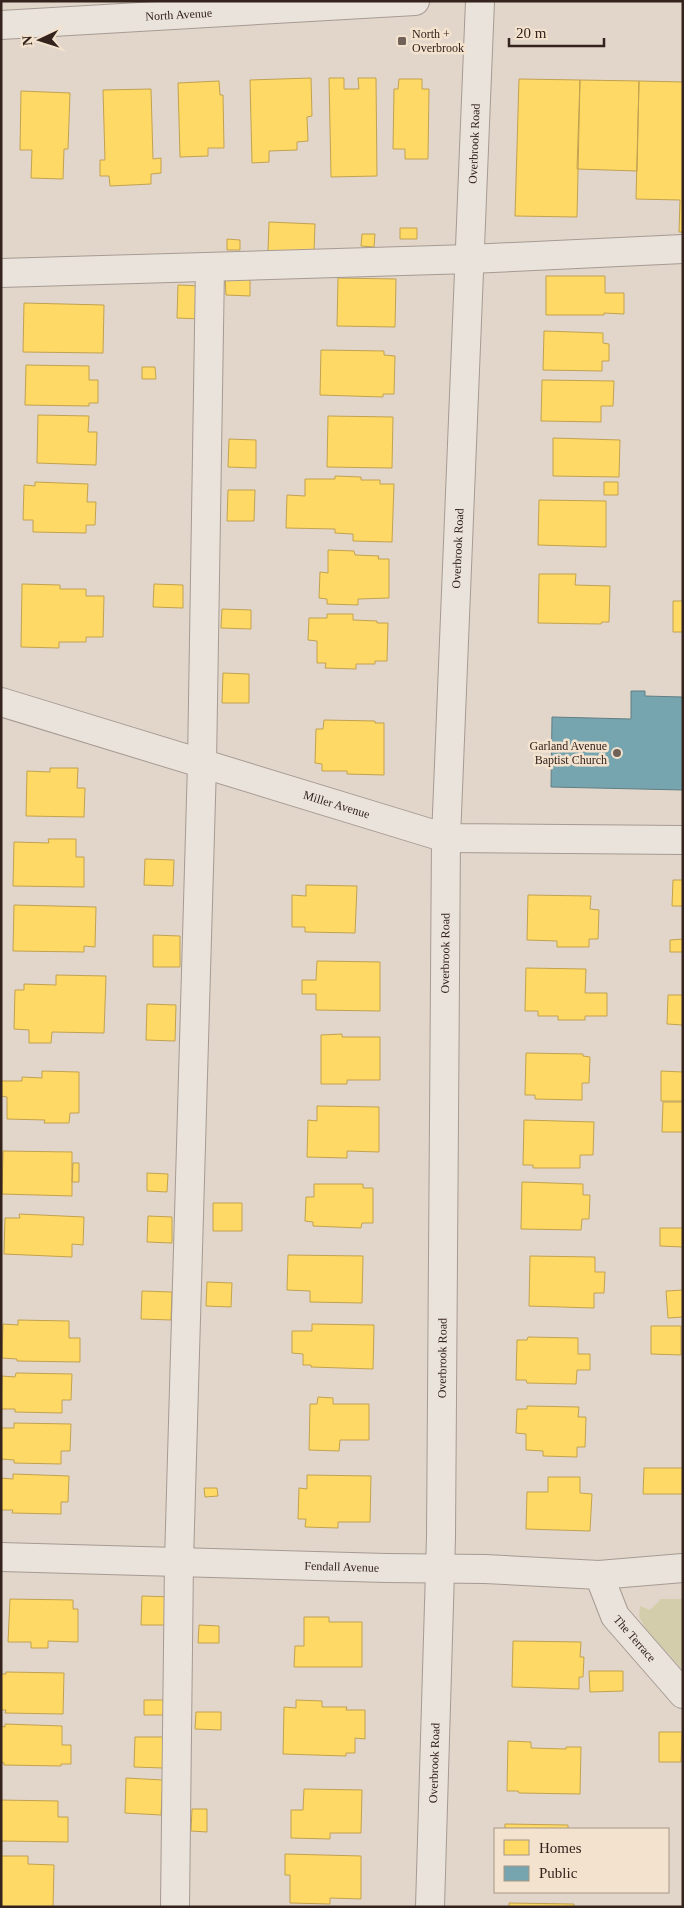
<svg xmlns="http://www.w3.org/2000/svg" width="684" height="1908" font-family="'Times New Roman',serif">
<rect width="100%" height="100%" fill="#e2d6ca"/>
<path fill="#d4cdac" d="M661 1599H683V1670L645 1628 639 1616 640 1606 650 1610Z"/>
<path fill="#ffd966" stroke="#c2a250" d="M683 73V232H679L680 200 636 199 639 81 683 82Z
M311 78 312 116 307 117 308 141 297 142V150L269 151V162L252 163 250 80Z
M329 78H344V89H359L358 78H376L377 176 331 177Z
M399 79H422V89H429L428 159H405V149H393L394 89H398Z
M519 79 580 80 577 217 515 216Z
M580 80 639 81 637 171 577 169Z
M219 81 220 95H223L224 148H208V156L180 157 178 83Z
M151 89 153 159 161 158V173L151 174V184L110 186 109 176H100V160H105L103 90Z
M21 91 70 93 68 149H64L63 179 31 178 32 150H20Z
M269 222 315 224 314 252 268 251Z
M400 228H417V239H400Z
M362 234H375L374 247 361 246Z
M227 239 240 240V250H227Z
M225 275H250V296L226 295Z
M546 276H605V293H624V314L604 313V315H546Z
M338 278 396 279 395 327 337 326Z
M178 285 202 286 201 319 177 318Z
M24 303 104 305 103 353 23 352Z
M544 331 603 333V343L609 344V361H602V371L543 370Z
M321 350 384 351V355L395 356 394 394H383V397L320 395Z
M26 365 89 366V380H98V403H89V406L25 405Z
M142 367H155L156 379H142Z
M542 380 614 381 613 406H601V422L541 421Z
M38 415 89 416 88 432H97L96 465 37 463Z
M328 416 393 417 392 468 327 467Z
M553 438 620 440 619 477 553 476Z
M229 439 256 440V468L228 467Z
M335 476 361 477V480H380V484H394L392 542 353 541V534L335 533V529L286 528 287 495 305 496V479H335Z
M35 482 88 484 87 502H96L95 525H86V533L33 532V520H23L24 485 35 486Z
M604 482H618V495H604Z
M228 490H255L254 521H227Z
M539 500 606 501V547L538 545Z
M328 550 354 551 355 555 379 556 378 559H389V598L358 599V605L327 604V599L319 598 320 572 328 573Z
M539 574H576L575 585 610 586 609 622H602L601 624 538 623Z
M22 584 60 585V589H86V596H104L103 637H86V642H59V648L21 647Z
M154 584 183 585V608L153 607Z
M673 601H683V632H673Z
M222 609 251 610V629L221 628Z
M327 614H353V620L377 621V623H388L387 661H375V664H356V669L325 668 326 663H317V641L308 640 309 618H327Z
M223 673 249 674V703H222Z
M324 720 375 721V723H384V775L347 774V771H322V764L315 763 316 729H323Z
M50 768H78L77 788H85L84 817 26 816 27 771 50 772Z
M48 839H76V857H84V887L13 886 14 842 49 843Z
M145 859 174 860 173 886 144 885Z
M673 880H683V906H672Z
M306 885 357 886 355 933 305 932V927H292V895L306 896Z
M528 895 591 896 590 909 599 910 598 939H589V947H557V941L527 940Z
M14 905 96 907 95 947 84 946V952L13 951Z
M153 935 180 936V967H153Z
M683 939V952H670V940Z
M317 961 380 962V1011L316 1010V994H302V980H316Z
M526 968 586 969 585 993H607V1016H585V1020H558V1016H538V1011H525Z
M56 975 106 976 104 1033 52 1032 51 1043H29V1030L14 1029 15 990H24V984L56 985Z
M668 995H683V1025L667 1024Z
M147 1004 176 1005 175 1041 146 1040Z
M342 1034V1037H380V1080H347V1084H321V1035Z
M526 1053 583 1054V1056L590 1057 589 1083H582V1100L535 1099V1095H525Z
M42 1071 79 1072V1113H70L69 1123H44L45 1120 7 1119V1097L1 1096V1081H22V1077L42 1078Z
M661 1071 683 1072V1101H661Z
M663 1102H683V1132H662Z
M317 1106 379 1107V1152L347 1151V1158L307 1157 308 1120 317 1121Z
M524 1120 594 1122 593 1155H580V1168H533V1165H523Z
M3 1151 72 1152V1196L2 1194Z
M73 1163H79V1182H72Z
M147 1173 168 1174 167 1192 147 1191Z
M522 1182 583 1184V1195H590L589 1219H582L581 1230 521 1229Z
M314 1184H363V1188H373V1223H362L361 1228 313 1226V1222L305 1221 306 1197H314Z
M213 1203H242V1231H213Z
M19 1214 84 1217 83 1245 72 1244V1257L4 1254 5 1218H20Z
M148 1216 172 1217V1243L147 1242Z
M660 1228H683V1247L660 1246Z
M288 1255 363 1256 362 1303 310 1302V1291L287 1290Z
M530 1256 595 1257V1272H605L604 1293H594V1308L529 1306Z
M207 1282 232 1283 231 1307 206 1306Z
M683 1290V1317L668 1318 666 1291Z
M142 1291 172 1292 171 1320 141 1319Z
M18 1320 69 1321V1338H80V1362L17 1361V1359L2 1358 3 1324 18 1325Z
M312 1324 374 1325 373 1369 311 1367V1365H303V1354L292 1353V1331H312Z
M651 1326H681V1355L651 1354Z
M528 1337 578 1338V1354H590V1370H577L576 1384 527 1383 526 1380H516L517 1340H527Z
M16 1373 72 1374 71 1400H62V1413L15 1412V1409H1L2 1376 15 1377Z
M318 1397 333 1398V1404H369V1440H340L339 1451 309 1450 310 1404H317Z
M527 1406 579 1407 578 1417H586L585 1447H577V1457L543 1456V1451L526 1450V1434L516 1433 517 1409H527Z
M14 1423 71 1424 70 1451H61V1464L14 1463V1460L1 1459V1428H14Z
M644 1468H683V1494H643Z
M13 1474 69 1476 68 1502H61V1514L12 1513 13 1510H1V1478L13 1479Z
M307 1475 371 1476 370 1522H338V1528L305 1527 306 1519H298L299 1488 307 1489Z
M548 1477H580V1493L592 1494 590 1531 526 1529 527 1492H548Z
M204 1488H217L218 1496 205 1497Z
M142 1596 173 1597V1625H141Z
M10 1599 73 1600V1609H78V1642L48 1641V1648H31V1642H8Z
M304 1617H329V1622H362V1667H294L295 1646H304Z
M199 1625 219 1626V1643H198Z
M513 1641 581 1642 580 1657H584L583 1677H579V1689L512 1687Z
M589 1671H623V1691L590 1692Z
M6 1672 64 1673 63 1714 5 1713 6 1710H1V1674H6Z
M144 1700H167V1715H144Z
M296 1700 322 1701V1707H347L346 1710H365V1739L355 1738V1753H346V1756L283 1754 284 1707 296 1708Z
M196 1712H221V1730L195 1729Z
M5 1724 62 1726V1745H71V1764H61V1766L4 1765V1763L1 1762V1726L5 1727Z
M659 1732H682L681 1762H659Z
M135 1737H164L163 1768 134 1767Z
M508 1741 531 1742V1748L566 1749V1747H581L580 1794 519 1793 518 1791H507Z
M126 1778 163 1780 161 1815 125 1813Z
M304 1789 362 1790 361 1833H330V1839L291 1838V1810H303Z
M1 1800 58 1801V1817H68V1842L1 1841Z
M192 1809H207V1832L191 1831Z
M505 1824 568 1825V1829H505Z
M285 1854 361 1856V1899L330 1898V1904L290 1903V1875H285Z
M1 1856H28V1864L54 1865 53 1907H1Z
M509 1903 574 1904V1907H509Z"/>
<path fill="#76a5af" stroke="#627e83" d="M631 691H645V696L683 697V790L551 787 552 717 631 719Z"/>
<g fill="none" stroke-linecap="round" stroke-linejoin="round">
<g stroke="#a69b93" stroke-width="30">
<g id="minor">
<path id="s1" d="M1 25 415 1"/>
<path d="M1 273 470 259 683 249"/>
<path id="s2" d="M1 702 446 838 683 840"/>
<path id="s3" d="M1 1557 386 1568 485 1569 599 1575 683 1568"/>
<path id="s4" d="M599 1575 615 1616 683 1694"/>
<path d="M175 1907 179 1561 202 764 210 267"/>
<path id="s5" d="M430 1907 441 1537 446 838 480 1"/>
</g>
</g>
<use href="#minor" stroke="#eae3db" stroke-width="28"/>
</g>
<g fill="#706259" stroke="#f3e2ce" stroke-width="2">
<rect x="397" y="36" width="10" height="10" rx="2.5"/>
<circle cx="617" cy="753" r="5"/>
</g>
<g text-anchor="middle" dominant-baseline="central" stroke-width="5" stroke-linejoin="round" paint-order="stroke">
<g font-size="12" fill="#33231c" stroke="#f3e2ce">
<text stroke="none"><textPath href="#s1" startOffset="178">North Avenue</textPath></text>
<text stroke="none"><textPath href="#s5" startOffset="1764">Overbrook Road</textPath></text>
<text stroke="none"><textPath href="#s5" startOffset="1359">Overbrook Road</textPath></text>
<text stroke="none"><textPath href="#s2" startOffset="351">Miller Avenue</textPath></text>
<text stroke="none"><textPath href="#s5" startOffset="954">Overbrook Road</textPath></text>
<text stroke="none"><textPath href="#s5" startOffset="549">Overbrook Road</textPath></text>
<text stroke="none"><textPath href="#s3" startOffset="341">Fendall Avenue</textPath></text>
<text stroke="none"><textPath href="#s4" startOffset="74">The Terrace</textPath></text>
<text stroke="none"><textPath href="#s5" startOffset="144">Overbrook Road</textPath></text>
</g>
<g font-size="12" fill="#33231c" stroke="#f3e2ce" text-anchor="start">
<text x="412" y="34">North +<tspan x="412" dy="14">Overbrook</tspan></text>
<text x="607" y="746" text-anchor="end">Garland Avenue<tspan x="607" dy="14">Baptist Church</tspan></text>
</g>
</g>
<rect width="684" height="1908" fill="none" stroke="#33231c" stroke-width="5"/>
<rect x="494" y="1828" width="175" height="65" fill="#f3e2ce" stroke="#a69687"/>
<rect x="504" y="1840" width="25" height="15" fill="#ffd966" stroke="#a69687"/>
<text x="539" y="1853" font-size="15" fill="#33231c">Homes</text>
<rect x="504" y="1866" width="25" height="15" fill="#76a5af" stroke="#a69687"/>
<text x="539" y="1878" font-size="15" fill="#33231c">Public</text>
<g transform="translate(40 40) rotate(266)" stroke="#f3e2ce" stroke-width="4" paint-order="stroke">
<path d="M0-4L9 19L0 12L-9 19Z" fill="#33231c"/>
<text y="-8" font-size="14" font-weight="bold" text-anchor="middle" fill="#33231c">N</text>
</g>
<path d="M509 38v8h95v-8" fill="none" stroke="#33231c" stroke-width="2.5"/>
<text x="516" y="38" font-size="15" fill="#33231c" stroke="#f3e2ce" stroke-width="4" paint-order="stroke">20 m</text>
</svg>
